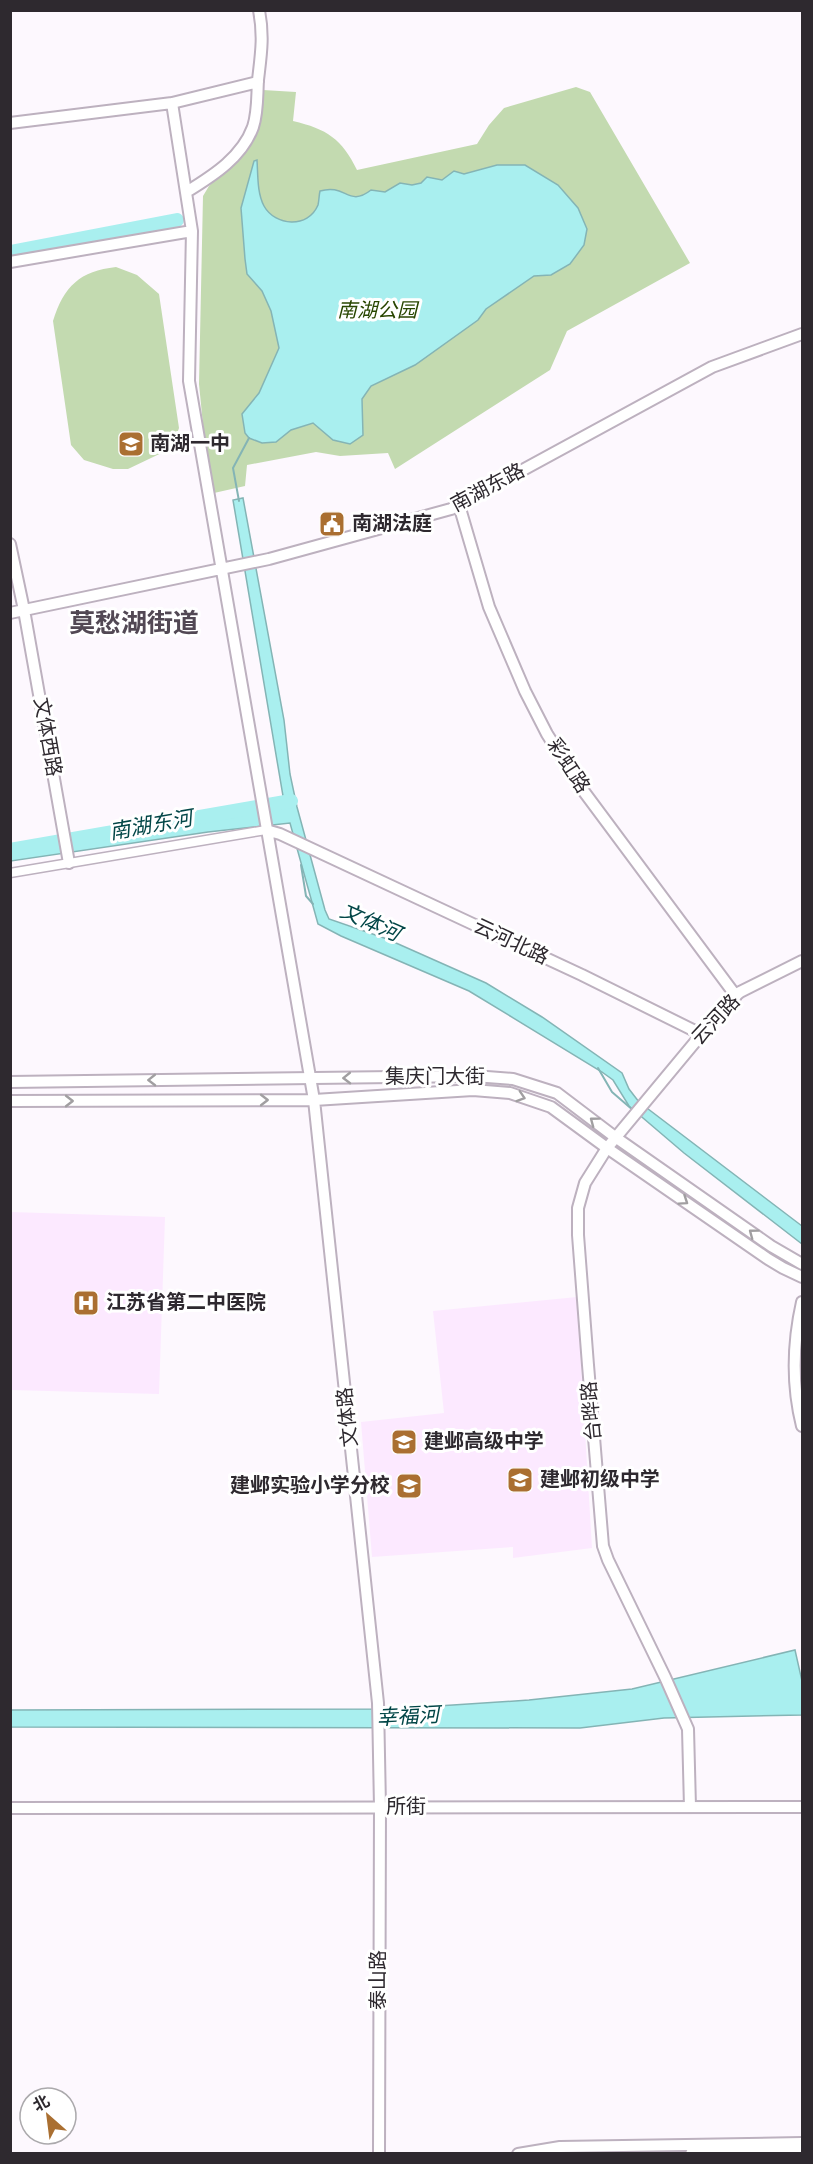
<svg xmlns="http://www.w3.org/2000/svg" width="813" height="2164" font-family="Spectral,'Noto Sans SC',serif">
<rect width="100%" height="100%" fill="#fdf8fe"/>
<path fill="#fce9ff" d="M11 1212 165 1217 159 1394 11 1390Z
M577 1297 592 1548 513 1558V1547L372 1557 361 1422 444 1413 433 1311Z"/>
<path fill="#c3dab0" d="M576 87 590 92 690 263 567 331 550 370 395 469 388 453 340 456 316 452 247 465 245 486 214 493 205 445 199 384 203 196 209 186 242 152 263 90 296 92 293 121C327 129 342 139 357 170L477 144 489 125 504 108Z
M116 267 137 275 159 294 179 428 172 448 128 469H113L84 460 71 445 53 321C64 286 80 271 116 267Z"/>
<path fill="#a9efef" stroke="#84b4b5" stroke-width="1.5" d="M257 160C258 175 257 193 264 206 275 226 308 229 318 205 319 201 319 195 320 191 346 183 348 208 371 190L385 192 400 183 412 185 421 183 427 177 442 180 454 171 464 174 497 165H525L558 185 578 208 587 229 584 245 570 264 551 275 534 276 486 309 478 320 415 365 371 386 362 399 363 435 350 444 333 440 313 423 291 430 276 442 262 443 249 438 245 433 242 414 259 393 279 348 271 311 262 291 247 274 245 259 241 208 254 161Z
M243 498 284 720 290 774 297 807 325 910 329 919 387 939 486 983 542 1017 622 1073 629 1089 639 1102 802 1226V1244L684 1153 629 1106 613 1080 602 1072 469 991 341 936 318 924 290 823 208 832 11 861 10 851 190 819 282 806 284 802 233 500Z
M795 1650 802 1681V1715L664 1718 580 1728 11 1727V1710L392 1709 529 1700 632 1689Z"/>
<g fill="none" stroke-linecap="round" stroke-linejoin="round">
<path stroke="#84b4b5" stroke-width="2" d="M239 501 233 468 249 438
M301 865 306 896 313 904
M598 1068 612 1092 634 1111"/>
<path stroke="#a9efef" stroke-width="14" d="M10 252 177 220
M10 850 291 801"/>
<g stroke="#bdb1bf" stroke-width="11">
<path id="minor" d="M10 873 266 830"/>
</g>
<g stroke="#bdb1bf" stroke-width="14">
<path id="tertiary" d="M172 103 192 231 189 381 314 1100
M10 123 172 103 258 82
M188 191C214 175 242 157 253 127 258 112 257 96 258 80 261 54 264 37 259 10
M10 262 192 231
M459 505 489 607 525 691 547 734 582 789 736 996
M10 544 24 610 69 863
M10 613 269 559 451 509 712 367 802 334
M266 830 280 834 582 975 701 1034
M690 1807 688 1729 665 1677 608 1560 603 1546 588 1365 578 1235V1208L585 1183 607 1148 730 1000 740 992 802 961
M10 1808 802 1807
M518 2154 560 2147 802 2143"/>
</g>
<g stroke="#bdb1bf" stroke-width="14">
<path id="secondary" d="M10 1082 474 1076 513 1079 557 1093 615 1137 771 1246 802 1264
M314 1100 378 1703 380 1807 379 2154
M10 1101 314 1100 473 1090 510 1093 551 1107 607 1148 768 1259 783 1268 802 1277
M802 1302C793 1342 792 1386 802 1426"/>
</g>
<g stroke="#bdb1bf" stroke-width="16">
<path id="trunk" d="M693 2154 802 2150"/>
</g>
<use href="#minor" stroke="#fff" stroke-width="8"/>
<use href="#tertiary" stroke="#fff" stroke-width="10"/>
<use href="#secondary" stroke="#fff" stroke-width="10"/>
<use href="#trunk" stroke="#fff" stroke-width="14"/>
</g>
<defs><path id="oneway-chevron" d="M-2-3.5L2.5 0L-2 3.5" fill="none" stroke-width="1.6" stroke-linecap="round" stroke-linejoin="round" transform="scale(1.5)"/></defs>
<g stroke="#a19fa1">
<use href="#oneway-chevron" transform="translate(347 1078) rotate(179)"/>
<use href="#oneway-chevron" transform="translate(152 1080) rotate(179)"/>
<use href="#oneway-chevron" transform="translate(521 1097) rotate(18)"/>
<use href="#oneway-chevron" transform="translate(264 1100)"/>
<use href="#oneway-chevron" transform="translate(69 1101)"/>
<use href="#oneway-chevron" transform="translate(594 1121) rotate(-143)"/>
<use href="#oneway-chevron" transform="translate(684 1201) rotate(34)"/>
<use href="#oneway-chevron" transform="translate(753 1233) rotate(-143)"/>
</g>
<defs>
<g id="school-square" transform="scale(1.35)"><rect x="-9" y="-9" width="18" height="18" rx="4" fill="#aa6f31" stroke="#fff"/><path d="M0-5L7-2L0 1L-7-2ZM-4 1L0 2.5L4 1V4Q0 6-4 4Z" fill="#fff"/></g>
<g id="civic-square" transform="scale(1.35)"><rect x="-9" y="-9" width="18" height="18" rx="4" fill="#aa6f31" stroke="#fff"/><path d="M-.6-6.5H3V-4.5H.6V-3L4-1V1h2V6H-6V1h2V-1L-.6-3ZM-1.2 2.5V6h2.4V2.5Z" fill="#fff"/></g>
<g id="hospital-square" transform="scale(1.35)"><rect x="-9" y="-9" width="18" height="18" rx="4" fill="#aa6f31" stroke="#fff"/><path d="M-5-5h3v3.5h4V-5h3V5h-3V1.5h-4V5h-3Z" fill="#fff"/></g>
</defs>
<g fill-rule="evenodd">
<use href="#school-square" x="131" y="444"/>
<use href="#civic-square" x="332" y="524"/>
<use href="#hospital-square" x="86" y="1303"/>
<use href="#school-square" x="404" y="1442"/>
<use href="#school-square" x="520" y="1480"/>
<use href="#school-square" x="409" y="1486"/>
</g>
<g text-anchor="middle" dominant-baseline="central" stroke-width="6" stroke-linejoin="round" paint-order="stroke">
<g font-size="20" font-style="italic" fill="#284600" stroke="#fff">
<text x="377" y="311">南湖公园</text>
</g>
<g font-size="20" font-weight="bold" fill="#2e292f" stroke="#fff" text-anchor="start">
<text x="150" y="444">南湖一中</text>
<text x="352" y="524">南湖法庭</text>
<text x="106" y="1303">江苏省第二中医院</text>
<text x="424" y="1442">建邺高级中学</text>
<text x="540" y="1480">建邺初级中学</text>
<text x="390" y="1486" text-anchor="end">建邺实验小学分校</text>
</g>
<g font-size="20" fill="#2e292f" stroke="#fff">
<text transform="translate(488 488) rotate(-28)">南湖东路</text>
<text transform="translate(47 737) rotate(80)">文体西路</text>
<text transform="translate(568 766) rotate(57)">彩虹路</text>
<text transform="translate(511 942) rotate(25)">云河北路</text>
<text transform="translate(716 1020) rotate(-47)">云河路</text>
<text x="435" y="1077">集庆门大街</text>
<text transform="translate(592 1411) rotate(-95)">台晔路</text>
<text transform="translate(348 1417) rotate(-96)">文体路</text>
<text x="406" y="1807">所街</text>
<text transform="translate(379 1980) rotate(-90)">泰山路</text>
</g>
<g font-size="21" font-style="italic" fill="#024647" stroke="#fff">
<text transform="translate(151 826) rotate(-10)">南湖东河</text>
<text transform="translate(370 923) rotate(24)">文体河</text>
<text transform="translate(408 1717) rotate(-3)">幸福河</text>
</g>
<g font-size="26" font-weight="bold" fill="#524854" stroke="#fff">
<text x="134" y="624">莫愁湖街道</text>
</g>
</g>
<rect width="813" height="2164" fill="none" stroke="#2e292f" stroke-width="24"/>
<g transform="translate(48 2116) rotate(332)"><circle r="28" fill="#ffffff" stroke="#aba9ac" stroke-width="1.5"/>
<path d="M0-4.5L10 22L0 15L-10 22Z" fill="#aa6f31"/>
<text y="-9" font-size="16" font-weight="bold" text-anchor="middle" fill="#2e292f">北</text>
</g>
</svg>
